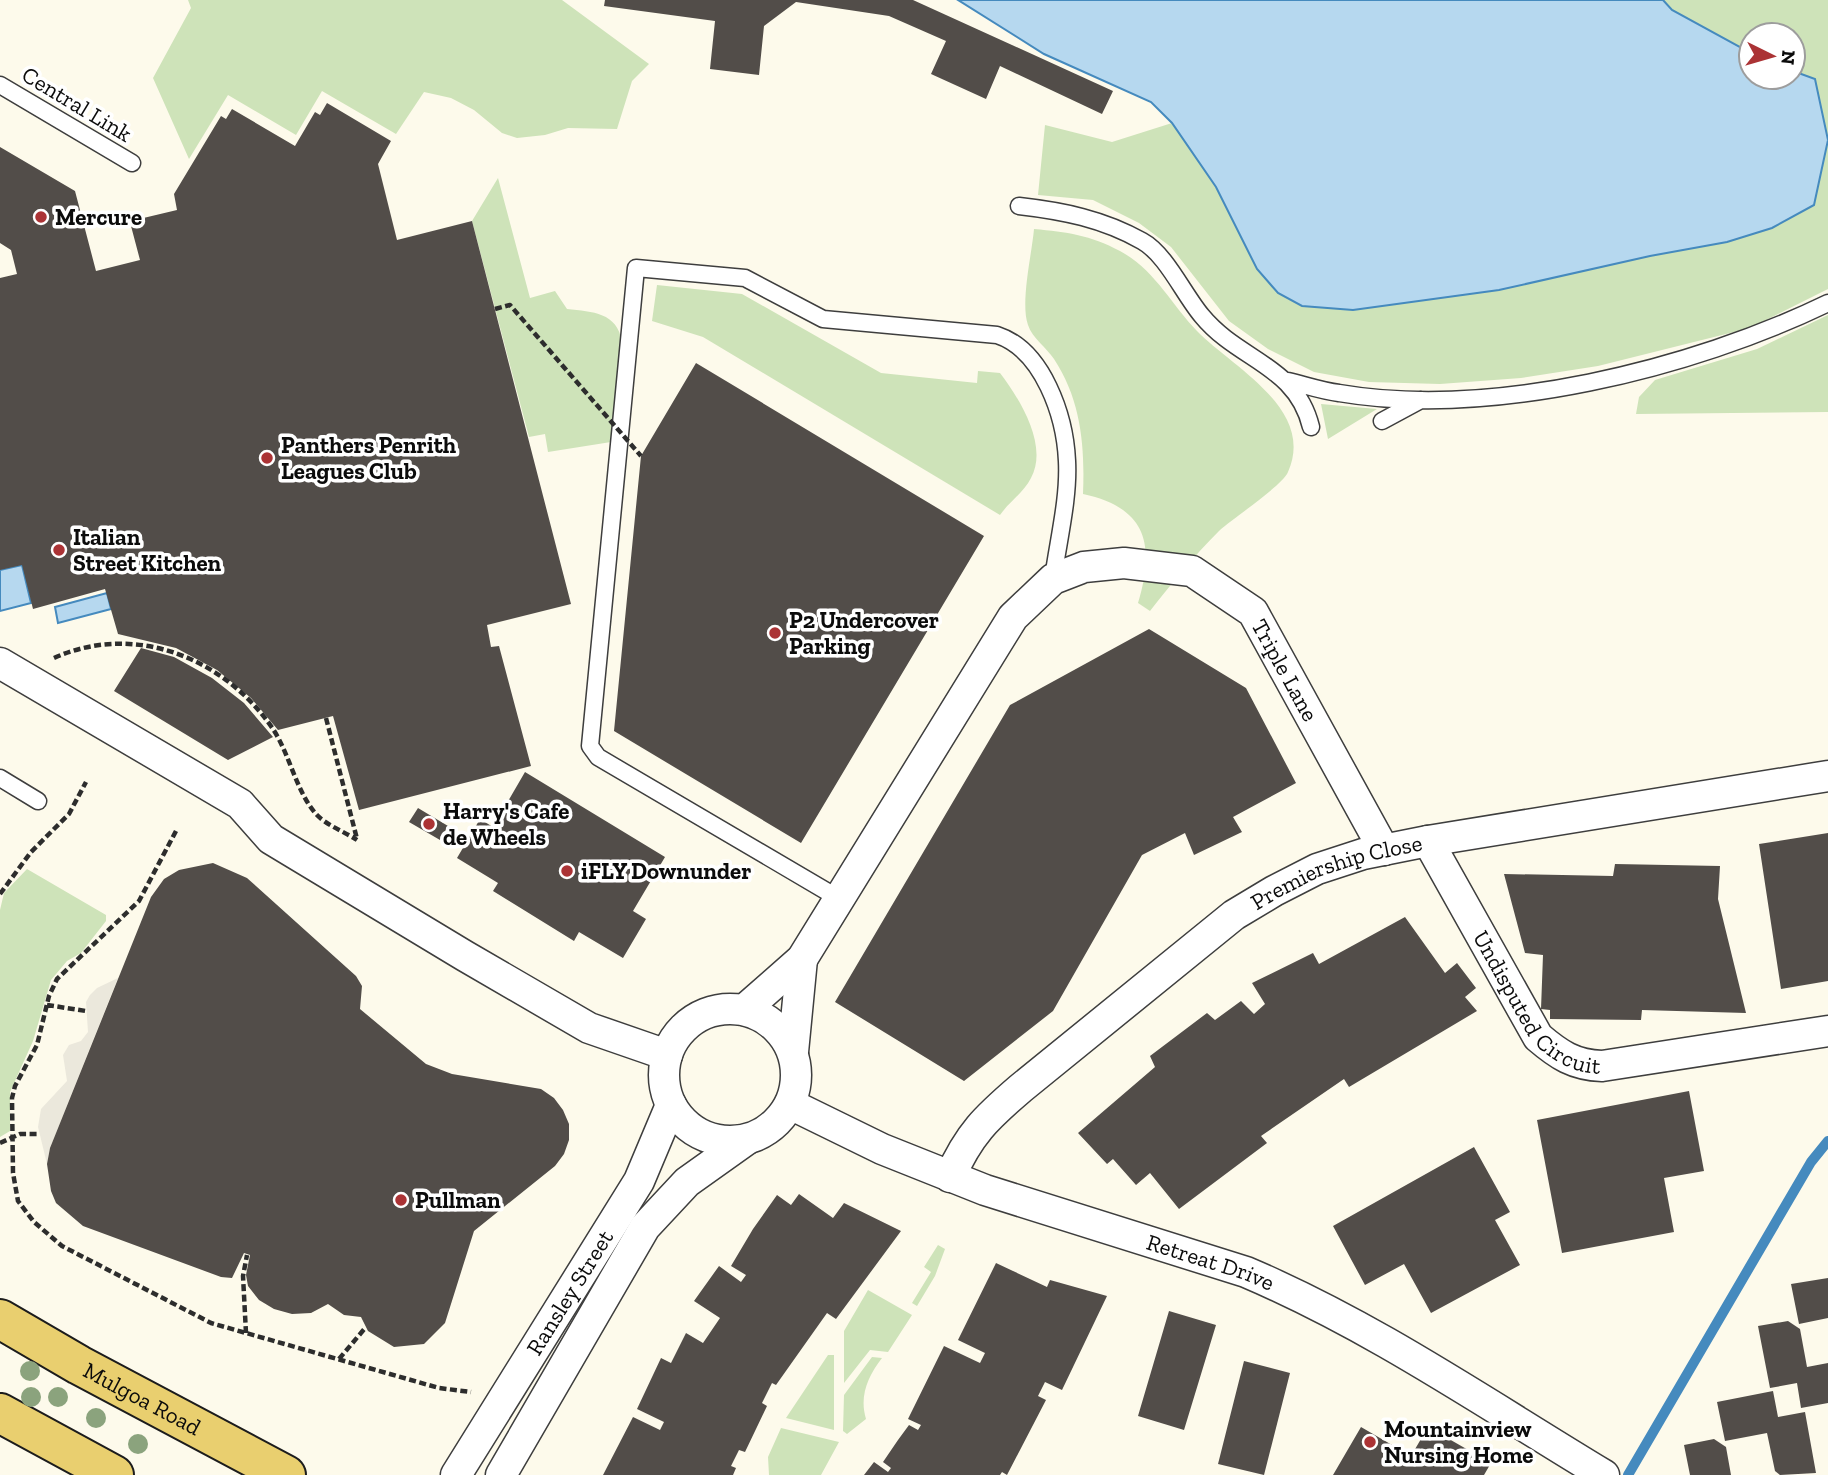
<svg xmlns="http://www.w3.org/2000/svg" width="1828" height="1475" font-family="'Zilla Slab',serif">
<rect width="100%" height="100%" fill="#fdfaeb"/>
<path fill="#cee3b9" d="M188 0H562L649 64 632 81 617 129 568 128 545 135 517 138 502 133 474 110 451 98 424 92 396 134 322 91 296 135 228 95 189 159 153 78 191 8Z
M1663 0H1828V289L1750 328 1598 366 1521 378 1440 384 1369 382 1314 372 1268 349 1229 321 1171 247 1139 223 1093 200 1038 195 1045 125 1112 142 1172 123 1216 187 1650 256 1727 242 1828 140 1815 79 1793 71V35H1751V53L1672 10Z
M498 178 530 298 555 291 567 309C593 312 617 312 622 342L611 442 548 452 545 434 529 437 472 221Z
M1034 229C1067 232 1090 235 1120 251 1155 270 1171 304 1197 331 1232 367 1316 409 1288 472 1282 486 1233 518 1219 531 1194 556 1172 583 1150 611L1138 603C1155 546 1148 508 1083 494 1085 446 1081 400 1054 359 1047 348 1032 338 1028 325 1020 303 1032 253 1034 229Z
M657 285 742 294 881 373 977 383 978 371 1000 373C1019 398 1049 445 1031 478 1024 492 1009 502 1000 515L703 337 652 321Z
M1828 315V412L1636 414 1639 397 1655 380 1757 349Z
M1321 404 1377 409 1328 439Z
M27 869 106 915V921L81 953 67 961 51 980 33 1041 10 1092V1131L0 1137V910L4 893Z
M938 1245 945 1249 935 1276 917 1306 912 1303 931 1272 924 1267Z
M868 1290 912 1315 888 1352 870 1350 844 1383V1331Z
M828 1355H834V1430L786 1418Z
M872 1357 882 1358C868 1376 859 1396 866 1419L847 1434 843 1431 844 1395Z
M781 1428 839 1442 821 1475H769L768 1457Z"/>
<path fill="#ebe8dc" d="M118 978 50 1148 47 1164 38 1127 41 1109 67 1081 63 1055 69 1045 81 1041 88 1032 86 1002 90 995 97 988Z"/>
<path fill="#b6d8ef" stroke="#458abe" stroke-width="2" d="M958 0H1663L1672 10 1751 53V77H1793V71L1815 79 1828 140 1814 205 1772 228 1727 242 1650 256 1499 290 1353 310 1302 306 1278 293 1257 269 1216 187 1172 123 1151 102 1044 54Z
M22 565 31 603 0 611V570Z
M107 593 111 609 58 623 55 607Z"/>
<g fill="none" stroke-linecap="round" stroke-linejoin="round">
<path stroke="#458abe" stroke-width="10" d="M1628 1475 1811 1162 1828 1141"/>
</g>
<path fill="#524d49" d="M605 0H913L1113 91 1102 114 1000 66 986 99 931 74 946 41 889 16 796 2 764 26 759 75 710 69 715 21 604 6Z
M327 103 391 141 378 164 397 240 472 221 571 604 487 625 491 647 499 646 531 766 359 810 333 716 278 730 251 698 217 670 176 648 118 634 105 589 33 609 22 565 0 570V278L17 274 11 250 0 243V147L75 191 96 271 140 260 131 226 135 220 177 210 174 194 221 116 226 119 232 109 295 146 315 112 320 115Z
M696 363 984 536 801 843 614 731 641 456Z
M1149 629 1246 688 1296 783 1233 817 1242 832 1194 855 1185 833 1142 855 1053 1011 964 1081 835 1002 1010 705Z
M141 648 174 657 212 678 244 703 273 737 228 760 114 691Z
M525 772 665 857 633 911 646 919 623 958 579 932 574 941 493 891 498 883 457 858 480 819 493 827Z
M418 808 448 826 440 840 409 822Z
M1828 833V981L1781 989 1759 844Z
M213 863 247 878 356 976 362 986 360 1009 426 1064 452 1074 541 1089 554 1098 563 1110 569 1124V1140L564 1154 555 1166 474 1231 445 1323 424 1344 394 1347 368 1331 361 1317 344 1315 328 1304 311 1313 292 1314 274 1309 259 1300 248 1286 246 1275 250 1255 244 1253 232 1278 221 1277 83 1226 56 1203 51 1191 47 1164 50 1148 151 897 164 879 179 870Z
M1615 864 1720 866 1718 899 1746 1013 1642 1010 1641 1020 1550 1019V1010L1541 1009 1543 955 1525 953 1504 874 1613 876Z
M1405 917 1445 973 1457 963 1476 988 1465 997 1477 1011 1349 1087 1344 1079 1261 1136 1267 1143 1179 1209 1150 1173 1136 1185 1113 1159 1107 1164 1078 1133 1155 1067 1150 1056 1207 1013 1215 1020 1241 1001 1254 1014 1265 1004 1252 983 1313 953 1319 964Z
M1689 1091 1704 1171 1664 1178 1674 1232 1562 1253 1537 1120Z
M1474 1147 1510 1212 1495 1220 1520 1265 1431 1313 1404 1264 1365 1285 1333 1226Z
M799 1194 833 1218 844 1203 901 1231 836 1319 827 1313 776 1385 772 1383 762 1403 767 1406 745 1452 739 1450 731 1466 736 1468 733 1475H603L633 1417 660 1430 664 1422 637 1409 661 1358 671 1363 686 1333 703 1343 720 1318 694 1301 719 1266 741 1282 746 1275 731 1266 753 1229 777 1195 791 1205Z
M996 1263 1047 1287 1050 1280 1107 1296 1062 1390 1045 1382 1038 1396 1046 1400 1007 1475 1002 1472 1000 1475H864L874 1462 888 1472 891 1468 883 1462 898 1440 909 1425 918 1430 921 1425 908 1419 944 1346 980 1363 985 1353 958 1340Z
M1828 1278V1318L1799 1324 1791 1284Z
M1169 1311 1216 1325 1184 1430 1138 1416Z
M1788 1321 1800 1329 1807 1367 1828 1363V1403L1801 1408 1797 1383 1770 1388 1758 1326Z
M1244 1361 1290 1373 1264 1475 1218 1464Z
M1773 1391 1778 1417 1805 1412 1816 1473 1780 1475 1775 1471 1767 1433 1725 1441 1717 1402Z
M1361 1427 1411 1456 1428 1427 1491 1463 1484 1475H1333Z
M1714 1439 1726 1447 1731 1475H1690L1684 1445Z"/>
<g fill="none" stroke-linecap="round" stroke-linejoin="round">
<g stroke="#3e3e3e" stroke-width="19">
<path id="service" d="M0 85 132 163
M1019 206C1063 211 1103 219 1142 241 1166 254 1184 295 1202 316 1239 361 1296 365 1311 427
M1288 381C1305 385 1322 391 1339 393 1491 419 1692 369 1828 303
M1382 421 1421 400
M0 778 38 801
M838 898 598 757 590 746 636 268 745 278 823 319 997 335C1043 350 1065 416 1067 461 1069 499 1058 541 1053 579"/>
</g>
<g stroke="#3e3e3e" stroke-width="33">
<g id="minor">
<path d="M0 663 240 804 271 839 465 956 589 1028 667 1055"/>
<path id="s1" d="M1428 841 1538 1037C1559 1055 1574 1065 1602 1066L1828 1031"/>
<circle cx="730" cy="1075" r="66"/>
<path id="s2" d="M744 1010 802 959 1013 617 1053 579 1084 567 1124 563 1192 571 1253 612 1384 850"/>
<path d="M793 1052 802 959"/>
<path id="s3" d="M790 1104 882 1149 985 1190 1246 1272C1373 1326 1486 1404 1604 1475"/>
<path id="s4" d="M950 1177C969 1134 986 1118 1021 1088L1234 915 1274 891 1317 869 1363 854 1428 841 1828 776"/>
<path id="s5" d="M456 1475 639 1181 671 1105"/>
<path d="M501 1475 645 1227 687 1182 746 1140"/>
</g>
</g>
<g stroke="#1c1c1c" stroke-width="42">
<g id="primary">
<path id="s6" d="M0 1319 79 1365 286 1475"/>
<path d="M0 1413 114 1475"/>
</g>
</g>
<path stroke="#2d2d2d" stroke-width="4.5" stroke-dasharray="7 3.5" stroke-linecap="butt" d="M54 658C134 622 224 657 273 729 290 755 296 791 316 814 326 825 345 832 357 840
M326 718 357 839
M176 831 139 901 57 979 49 996 37 1045 15 1086 12 1098 13 1173 18 1201 34 1222 62 1246 211 1323 439 1388 471 1392
M0 894 31 852 69 814 86 782
M47 1005 86 1011
M0 1143 20 1134H40
M246 1333 243 1276 247 1255
M339 1359 366 1327"/>
<use href="#service" stroke="#fff" stroke-width="16"/>
<use href="#minor" stroke="#fff" stroke-width="30"/>
<use href="#primary" stroke="#e9cf6f" stroke-width="38"/>
<path stroke="#2d2d2d" stroke-width="4.5" stroke-dasharray="7 3.5" stroke-linecap="butt" d="M495 309 510 305 641 456"/>
</g>
<g fill="#8ba37d">
<circle cx="30" cy="1371" r="10"/>
<circle cx="31" cy="1397" r="10"/>
<circle cx="58" cy="1397" r="10"/>
<circle cx="96" cy="1418" r="10"/>
<circle cx="138" cy="1444" r="10"/>
</g>
<g fill="#ab3335" stroke="#fff" stroke-width="2.5">
<circle cx="41" cy="217" r="7"/>
<circle cx="267" cy="458" r="7"/>
<circle cx="59" cy="550" r="7"/>
<circle cx="775" cy="633" r="7"/>
<circle cx="429" cy="824" r="7"/>
<circle cx="567" cy="871" r="7"/>
<circle cx="401" cy="1200" r="7"/>
<circle cx="1370" cy="1442" r="7"/>
</g>
<g text-anchor="middle" dominant-baseline="central" stroke-width="7" stroke-linejoin="round" paint-order="stroke">
<g font-size="23" fill="#0b0b0b" stroke="#fff">
<text transform="translate(77 104) rotate(31)">Central Link</text>
<text stroke="none"><textPath href="#s2" startOffset="816">Triple Lane</textPath></text>
<text stroke="none"><textPath href="#s4" startOffset="502">Premiership Close</textPath></text>
<text stroke="none"><textPath href="#s1" startOffset="200">Undisputed Circuit</textPath></text>
<text stroke="none"><textPath href="#s3" startOffset="450">Retreat Drive</textPath></text>
<text stroke="none"><textPath href="#s5" startOffset="215">Ransley Street</textPath></text>
<text stroke="none"><textPath href="#s6" startOffset="163">Mulgoa Road</textPath></text>
</g>
<g font-size="23" font-weight="bold" fill="#0b0b0b" stroke="#fff" text-anchor="start">
<text x="55" y="217">Mercure</text>
<text x="281" y="445">Panthers Penrith<tspan x="281" dy="26">Leagues Club</tspan></text>
<text x="73" y="537">Italian<tspan x="73" dy="26">Street Kitchen</tspan></text>
<text x="789" y="620">P2 Undercover<tspan x="789" dy="26">Parking</tspan></text>
<text x="443" y="811">Harry's Cafe<tspan x="443" dy="26">de Wheels</tspan></text>
<text x="581" y="871">iFLY Downunder</text>
<text x="415" y="1200">Pullman</text>
<text x="1384" y="1429">Mountainview<tspan x="1384" dy="26">Nursing Home</tspan></text>
</g>
</g>
<g transform="translate(1772 56) rotate(95)"><circle r="33" fill="#ffffff" stroke="#9d9d9d" stroke-width="2"/>
<path d="M0-5L12 26L0 18L-12 26Z" fill="#ab3335"/>
<text y="-10" font-size="19" font-weight="bold" text-anchor="middle" fill="#0b0b0b">N</text>
</g>
</svg>
